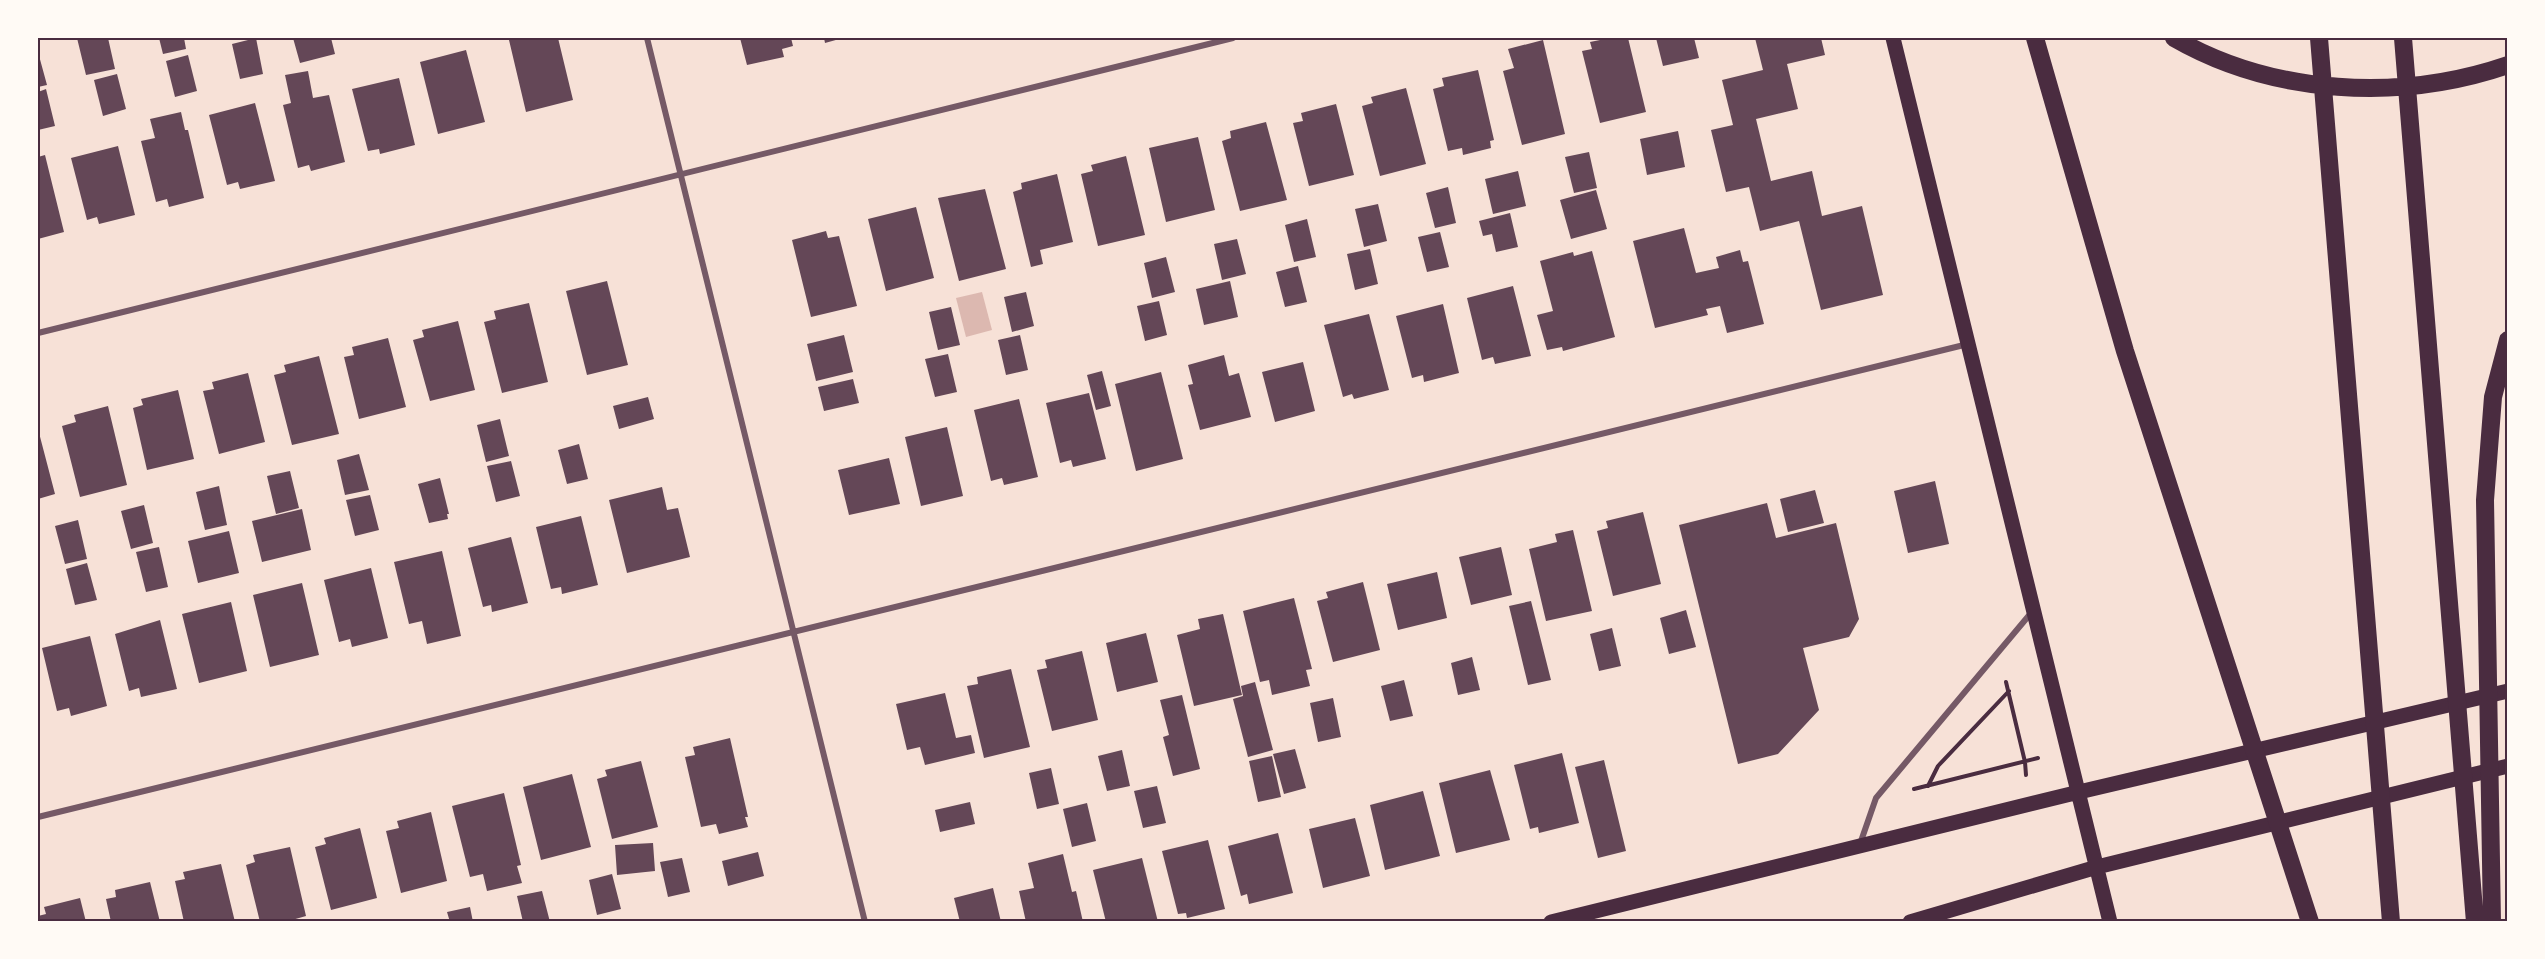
<svg xmlns="http://www.w3.org/2000/svg" width="2545" height="959" font-family="'Golos Text',sans-serif">
<rect width="100%" height="100%" fill="#f7e1d7"/>
<path fill="#dcb8b0" d="M982 292 992 330 966 337 956 298Z"/>
<path fill="#644757" d="M77 38H108L115 69 86 75Z
M159 38H184L186 49 163 54Z
M256 38 263 74 240 79 232 44Z
M293 38H331L335 54 300 63Z
M519 38H558L573 100 526 112 509 40Z
M740 38H791L793 46 782 49 784 57 747 65Z
M824 38H843L825 43Z
M1610 38H1628L1646 112 1600 123 1582 51 1592 49 1590 42Z
M1656 38H1694L1699 58 1663 66Z
M1755 38H1821L1825 55 1787 64 1798 109 1756 119 1771 181 1812 171 1822 216 1862 206 1883 295 1821 310 1799 221 1760 231 1749 187 1726 192 1711 130 1733 125 1722 80 1763 70Z
M1543 40 1565 134 1522 145 1503 71 1514 68 1508 49Z
M466 50 485 122 438 134 420 62Z
M38 52 47 85 38 87Z
M188 55 197 91 175 97 166 61Z
M1478 70 1494 140 1490 141 1491 148 1463 155 1462 148 1448 151 1433 89 1444 86 1442 78Z
M308 71 313 98 329 95 345 162 311 171 309 165 298 168 283 105 291 103 285 75Z
M117 74 126 109 103 116 94 80Z
M399 78 415 145 380 154 379 149 368 151 352 89Z
M1406 88 1426 164 1380 176 1362 106 1373 103 1371 97Z
M46 89 55 126 38 130V92Z
M255 103 275 181 240 189 238 182 227 185 209 115Z
M1336 104 1354 175 1309 186 1293 123 1303 121 1301 113Z
M181 112 185 130H188L204 198 169 207 167 199 156 202 141 141 155 138 150 119Z
M1266 122 1287 200 1240 211 1222 141 1231 138 1230 131Z
M1678 131 1685 167 1647 175 1640 139Z
M1198 137 1215 210 1166 222 1149 148Z
M118 146 135 215 99 224 97 217 87 220 71 158Z
M1589 152 1597 188 1574 193 1565 157Z
M45 155 64 232 38 239V157Z
M1126 156 1145 235 1098 246 1081 174 1093 171 1091 165Z
M1518 171 1526 206 1493 214 1485 179Z
M1057 174 1073 242 1040 250 1043 264 1031 267 1013 192 1022 189 1021 183Z
M1448 187 1456 223 1435 228 1426 193Z
M985 189 1006 269 959 281 938 198Z
M1596 190 1607 229 1571 239 1560 200Z
M1378 204 1387 241 1364 247 1355 209Z
M916 207 934 278 886 291 868 219Z
M1510 213 1518 247 1496 252 1492 234 1483 236 1479 221Z
M1307 219 1316 257 1294 262 1285 225Z
M1684 228 1696 273 1719 268 1716 257 1740 250 1743 262 1748 261 1764 324 1727 333 1720 306 1706 309 1708 315 1655 328 1633 241Z
M826 231 828 238 839 236 857 306 811 317 792 240Z
M1440 232 1449 267 1427 272 1418 237Z
M1237 239 1246 274 1222 280 1214 244Z
M1370 249 1378 284 1355 290 1347 254Z
M1592 251 1615 337 1563 351 1562 347 1547 350 1537 315 1553 311 1540 261 1573 252 1574 256Z
M1166 257 1175 292 1152 298 1144 263Z
M1298 266 1307 302 1285 307 1276 272Z
M607 281 628 365 587 375 566 291Z
M1230 281 1238 317 1204 325 1196 289Z
M1513 286 1531 356 1495 364 1493 357 1482 360 1467 298Z
M1026 292 1034 326 1012 332 1004 297Z
M1159 301 1167 335 1145 341 1137 306Z
M529 303 548 382 502 393 484 322 496 319 494 311Z
M1443 304 1459 373 1424 382 1423 375 1412 378 1396 316Z
M951 307 960 345 938 350 929 312Z
M1369 314 1389 390 1354 399 1352 394 1343 397 1324 325Z
M458 321 475 390 430 401 413 340 424 337 422 330Z
M844 335 853 372 816 381 807 344Z
M1020 335 1028 370 1006 375 998 340Z
M388 338 406 407 359 419 344 357 354 355 352 347Z
M948 354 957 392 935 397 925 359Z
M1224 355 1229 376 1239 373 1251 417 1200 430 1188 385 1193 384 1188 365Z
M319 356 339 434 292 445 274 375 286 372 284 365Z
M1303 362 1315 411 1275 422 1262 372Z
M1102 371 1111 406 1096 410 1087 375Z
M1161 372 1183 459 1136 471 1115 384Z
M248 373 265 442 219 454 203 391 214 389 212 382Z
M853 379 859 403 824 411 818 387Z
M178 390 194 459 147 470 133 408 143 405 141 399Z
M1089 393 1106 459 1073 467 1071 460 1060 463 1046 403Z
M648 397 654 419 619 429 613 406Z
M1019 399 1038 477 1004 485 1002 478 991 481 974 410Z
M108 406 127 485 80 497 62 426 76 422 74 415Z
M500 419 509 456 486 462 477 425Z
M947 427 963 496 921 506 905 437Z
M38 429 55 494 38 499Z
M579 444 588 479 567 484 558 450Z
M359 454 369 490 345 495 337 460Z
M889 458 900 504 849 515 838 470Z
M511 461 520 496 496 502 487 466Z
M290 471 299 508 276 514 267 476Z
M440 478 449 514H447L448 519 429 523 418 484Z
M1935 481 1949 544 1908 553 1894 491Z
M219 486 227 525 205 530 196 492Z
M662 487 667 510 678 508 690 557 627 573 609 500Z
M1815 490 1824 523 1788 532 1780 499Z
M370 495 379 530 355 536 346 500Z
M1767 503 1776 538 1836 523 1859 619 1849 637 1803 648 1819 710 1778 754 1738 764 1679 525Z
M144 505 153 543 131 549 121 511Z
M302 509 311 550 262 562 252 521Z
M1643 512 1661 584 1613 596 1597 531 1608 528 1606 521Z
M581 516 598 585 562 594 561 587 551 589 536 527Z
M78 520 87 559 65 564 55 526Z
M1573 530 1592 611 1546 621 1529 549 1557 542 1555 534Z
M229 531 239 573 198 583 188 541Z
M511 537 528 603 492 612 491 605 483 607 468 548Z
M159 547 168 587 146 592 136 552Z
M1501 547 1512 595 1471 605 1459 557Z
M442 551 461 636 427 644 422 621 409 624 394 562Z
M87 563 97 600 75 605 66 569Z
M371 568 388 638 352 647 350 639 339 642 324 580Z
M1437 572 1447 618 1398 630 1387 584Z
M1363 582 1380 650 1333 662 1317 601 1328 598 1326 592Z
M302 583 319 655 270 667 253 595Z
M1294 598 1312 669 1306 670 1310 686 1272 695 1269 680 1260 682 1243 611Z
M1531 601 1551 680 1528 685 1509 606Z
M231 602 247 671 199 683 182 614Z
M1686 610 1696 647 1669 654 1660 618Z
M1223 614 1242 695 1194 706 1177 635 1200 629 1198 619Z
M160 620 177 689 141 697 139 688 129 691 115 634Z
M1612 628 1621 666 1599 671 1590 634Z
M1146 633 1158 682 1117 692 1106 643Z
M90 636 107 706 71 716 69 708 57 711 42 648Z
M1082 651 1098 720 1052 731 1037 670 1047 668 1045 660Z
M1472 657 1480 690 1458 695 1451 663Z
M1011 669 1030 747 984 758 967 686 978 684 977 677Z
M1404 680 1413 716 1390 721 1381 686Z
M1255 682 1273 750 1248 757 1233 699 1243 696 1241 686Z
M945 693 956 738 971 735 975 753 925 765 920 747 907 750 896 704Z
M1182 695 1200 769 1173 776 1163 737 1169 735 1160 700Z
M1333 698 1341 737 1318 742 1310 703Z
M730 738 748 817H745L748 827 719 834 716 824 701 827 685 757 695 755 693 747Z
M1295 749 1306 788 1284 794 1273 754Z
M1122 750 1130 786 1107 791 1098 756Z
M1562 753 1579 823 1539 833 1538 827 1530 829 1514 765Z
M1272 756 1281 797 1258 802 1249 761Z
M1604 760 1626 851 1598 858 1575 767Z
M641 761 658 827 612 839 597 779 607 776 605 770Z
M1051 768 1059 804 1037 809 1029 773Z
M1490 770 1510 840 1456 853 1439 783Z
M572 774 591 847 541 860 523 787Z
M1157 786 1166 823 1143 828 1134 791Z
M1423 791 1440 856 1385 870 1370 805Z
M504 793 521 865 517 866 522 883 487 891 483 874 470 877 452 806Z
M970 802 975 824 940 832 935 810Z
M1087 803 1096 841 1072 847 1063 809Z
M431 812 447 881 401 893 386 831 399 828 397 821Z
M1355 818 1370 876 1323 888 1309 829Z
M360 828 377 898 331 910 315 847 326 844 324 838Z
M1278 833 1293 893 1249 904 1247 894 1241 896 1228 846Z
M1208 840 1225 909 1187 918 1186 913 1178 914 1162 851Z
M653 843 655 871 617 875 615 845Z
M290 847 306 916 285 922H260L246 865 255 862 253 855Z
M758 852 764 876 728 886 722 861Z
M1063 854 1072 892 1076 891 1083 922H1026L1019 891 1034 888 1028 863Z
M682 858 690 892 668 897 660 862Z
M1142 858 1158 922H1106L1093 870Z
M221 864 235 922H184L175 881 185 879 183 872Z
M612 874 621 909 597 915 589 880Z
M150 882 160 922H111L106 899 116 897 115 890Z
M993 888 1001 922H960L954 898Z
M542 891 550 922H523L517 896Z
M80 898 86 922H38V916L46 914 44 907Z
M470 907 473 922H450L447 912Z"/>
<g fill="none" stroke-linecap="round" stroke-linejoin="round">
<path stroke="#4a2c40" stroke-width="4" d="M2006 682 2025 762 2026 775
M1928 786 1938 766 2009 691
M1914 789 2038 758"/>
<path stroke="#755966" stroke-width="6" d="M647 38 865 922
M38 333 1233 38
M38 817 1968 344
M1860 844 1876 798 2031 613"/>
<path stroke="#4a2c40" stroke-width="15" d="M1893 38 2110 922
M1551 922 2079 792 2508 691
M1910 922 2097 867 2508 766"/>
<path stroke="#4a2c40" stroke-width="18" d="M2035 38 2125 351 2310 922
M2174 38C2273 95 2400 102 2508 65
M2319 38 2391 922
M2403 38 2475 922
M2492 922 2485 500 2493 397 2508 340"/>
</g>
<rect width="2545" height="959" fill="none" stroke="#fffaf5" stroke-width="78"/>
<rect x="39" y="39" width="2467" height="881" fill="none" stroke="#4a2c40" stroke-width="2"/>
</svg>
